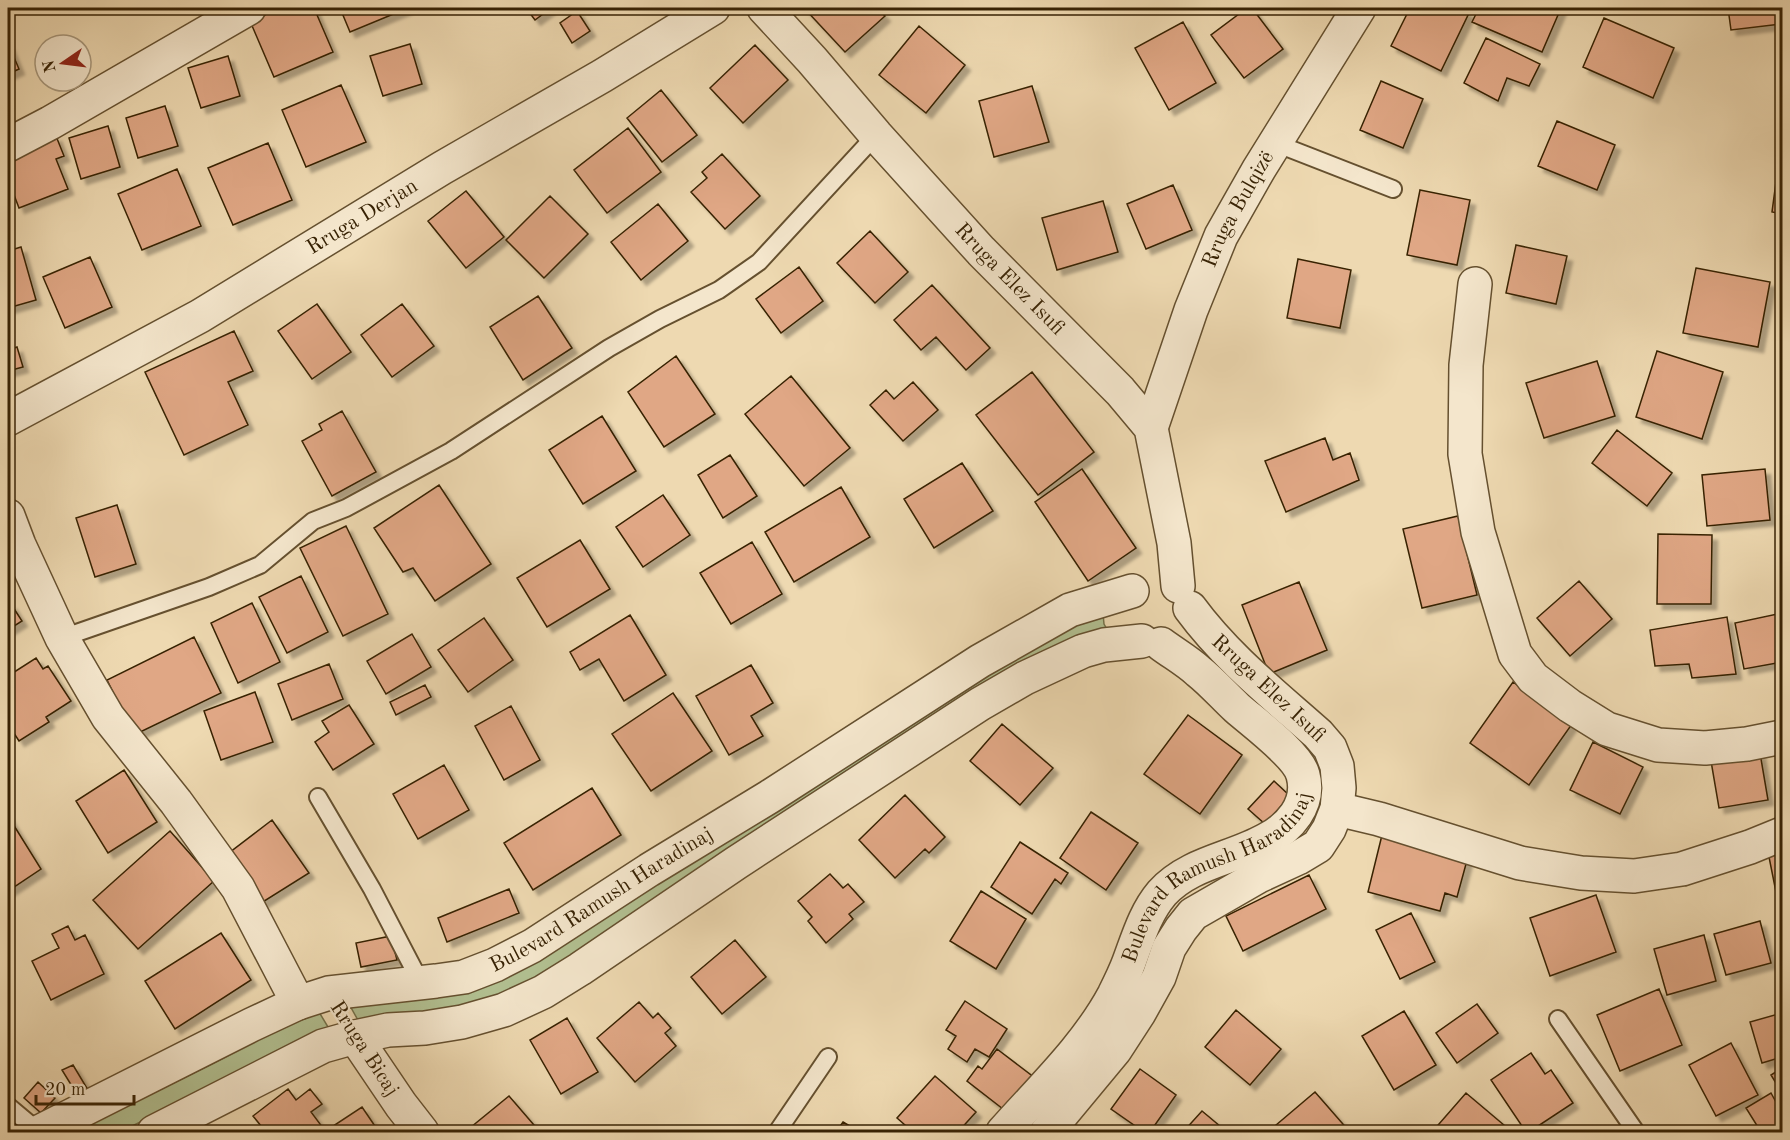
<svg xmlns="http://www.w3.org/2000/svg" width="1790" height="1140" font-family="'Old Standard TT',serif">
<defs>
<filter id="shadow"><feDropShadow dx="5.5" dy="5.5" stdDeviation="1.5" flood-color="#0004"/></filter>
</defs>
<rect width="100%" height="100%" fill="#eed9b1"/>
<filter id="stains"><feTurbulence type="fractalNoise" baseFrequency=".00333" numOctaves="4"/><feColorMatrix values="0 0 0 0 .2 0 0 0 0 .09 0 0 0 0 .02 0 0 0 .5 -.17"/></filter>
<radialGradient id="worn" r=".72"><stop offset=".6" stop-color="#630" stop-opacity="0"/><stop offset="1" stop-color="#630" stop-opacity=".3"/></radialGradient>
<path fill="#b2c091" stroke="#74714a" stroke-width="1.5" d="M1103 614 1104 624 1108 631 521 987 458 1008 359 1022 349 1004 416 995 1074 621Z
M319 1012 331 1032 222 1082 120 1132H74L212 1064 267 1035Z"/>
<path fill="#e0a785" stroke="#372204" stroke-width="1.5" filter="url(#shadow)" d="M281 8H314L333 52 274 77 250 21Z
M340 8H408L350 32Z
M526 8H551L535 20Z
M804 8H877L885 16 845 52Z
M1247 8H1252L1283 49 1244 78 1211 35Z
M1410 8H1458L1469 13 1441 71 1391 46Z
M1479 8H1561L1542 52 1472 22Z
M1728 8H1782V24L1731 30Z
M577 11 590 31 572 43 560 23Z
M1604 18 1674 48 1653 98 1583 67Z
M1183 22 1216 83 1169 110 1135 48Z
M919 26 965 65 926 113 879 75Z
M1486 38 1540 64 1529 86 1507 78 1498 101 1464 83Z
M8 43 19 69 8 74Z
M410 44 422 84 383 96 370 56Z
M755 45 788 80 743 123 710 88Z
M228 56 240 96 201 108 188 68Z
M1381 81 1423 99 1403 148 1360 130Z
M341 85 366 142 306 167 282 110Z
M1032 86 1049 142 994 157 979 101Z
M661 90 697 135 662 162 627 118Z
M165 106 178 146 138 158 126 118Z
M1557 121 1615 145 1597 190 1538 166Z
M108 126 120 167 81 179 69 138Z
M628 128 661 172 607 213 574 170Z
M56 136 64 156 56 159 68 189 19 208 8 179V156Z
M268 143 292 200 233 225 208 168Z
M722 154 760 196 725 229 691 192 707 178 702 172Z
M1778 167 1782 168V214L1772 212Z
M177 169 201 226 142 250 118 194Z
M1173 185 1192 230 1146 249 1127 204Z
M1420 190 1470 200 1457 265 1407 255Z
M466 191 504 237 466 268 428 221Z
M550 196 588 234 544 278 506 240Z
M1103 201 1118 252 1057 270 1042 218Z
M658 204 688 241 641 280 611 242Z
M870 231 908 272 875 303 837 263Z
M1516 245 1567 256 1556 304 1506 293Z
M21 247 36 300 8 308V251Z
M90 257 112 307 65 328 43 277Z
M1298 259 1351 270 1340 328 1287 318Z
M799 267 823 301 781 333 756 299Z
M1696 268 1770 282 1758 347 1683 333Z
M932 285 990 348 966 370 936 337 921 350 894 320Z
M538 296 572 348 523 380 490 327Z
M317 304 351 352 312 379 278 331Z
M402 304 434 346 392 377 361 335Z
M234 331 253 371 228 382 248 425 184 455 145 372Z
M17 347 23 367 8 371V350Z
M1657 351 1723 372 1702 439 1636 417Z
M676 356 715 414 664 447 628 392Z
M1597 361 1615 416 1544 438 1526 383Z
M1032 372 1094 452 1038 495 976 415Z
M791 376 850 448 804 486 745 414Z
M913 382 938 410 903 441 870 405 886 390 894 399Z
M342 411 376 472 332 496 302 441 322 430 319 424Z
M602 416 636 471 583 504 549 450Z
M1617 430 1672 473 1647 506 1592 463Z
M1325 438 1333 460 1350 453 1359 480 1286 512 1265 461Z
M730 455 757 496 723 518 698 475Z
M962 463 993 511 934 548 904 499Z
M1082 469 1136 548 1088 581 1035 502Z
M1765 469 1770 520 1707 526 1702 475Z
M439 485 491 564 435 601 413 568 403 572 374 528Z
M841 487 870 537 794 582 765 532Z
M663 495 690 535 643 567 616 527Z
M117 505 136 564 95 577 76 518Z
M1458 516 1477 595 1422 608 1403 529Z
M346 526 388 614 343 636 300 548Z
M1658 534 1712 535 1711 604H1657Z
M580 540 610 589 547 627 517 578Z
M752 542 782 594 731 624 700 573Z
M301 576 328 632 287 653 259 597Z
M1579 581 1612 619 1570 656 1537 618Z
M1299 582 1327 650 1269 674 1242 605Z
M252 603 280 662 238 683 211 623Z
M11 604 22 621 8 630V607Z
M1782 613V662L1744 669 1735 623Z
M630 615 666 675 624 701 599 659 580 670 570 652Z
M1727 617 1736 674 1692 678 1689 664 1655 666 1650 630Z
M484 618 513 660 468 692 438 650Z
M412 634 431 667 386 694 367 661Z
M194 637 221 693 134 735 107 680Z
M36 658 43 669 48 666 71 701 46 717 49 722 19 741 8 724V676Z
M329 664 343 699 292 720 278 684Z
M751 665 773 703 751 716 763 736 729 755 696 696Z
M1513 682 1572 724 1529 785 1470 743Z
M425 685 431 697 396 715 390 702Z
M255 692 273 742 221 760 204 711Z
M673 693 712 751 651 791 612 734Z
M349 705 374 744 333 770 315 742 329 732 322 721Z
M511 706 540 760 504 780 475 726Z
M1188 715 1242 755 1200 814 1144 774Z
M1002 724 1053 768 1020 805 970 761Z
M1593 742 1643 767 1620 814 1570 790Z
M1760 753 1768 800 1719 808 1711 761Z
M444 765 469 810 418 839 393 794Z
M124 770 157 822 108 853 76 801Z
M1274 781 1290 796 1265 824 1248 809Z
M592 788 621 835 533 890 504 843Z
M905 795 945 837 929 853 925 849 895 878 859 840Z
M1091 812 1138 843 1106 890 1060 858Z
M8 816 41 869 8 891Z
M272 820 309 873 258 905 225 856Z
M170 831 214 881 138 949 93 900Z
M1383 831 1469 853 1457 897 1445 893 1440 911 1368 892Z
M1020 842 1068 873 1061 884 1055 879 1032 914 991 887Z
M1782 849V896L1777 897 1768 852Z
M830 874 843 888 848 884 864 902 849 914 853 919 826 943 808 921 812 917 798 901Z
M1309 875 1326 909 1243 951 1226 916Z
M509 889 519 913 447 942 438 918Z
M981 891 1026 919 996 969 950 941Z
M1596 895 1616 952 1550 976 1530 918Z
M1411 913 1435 962 1400 979 1376 930Z
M1760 921 1771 963 1726 975 1714 934Z
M68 926 75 940 85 935 104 974 51 1000 32 961 59 948 52 934Z
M221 933 251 980 175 1029 145 981Z
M1704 935 1716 981 1667 995 1654 949Z
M391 936 397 960 361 967 356 943Z
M735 940 766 977 722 1014 691 977Z
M1659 989 1682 1045 1620 1071 1597 1015Z
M965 1001 1007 1029 989 1057 975 1049 967 1062 948 1049 956 1036 946 1030Z
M639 1002 653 1018 658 1013 671 1028 665 1033 676 1046 635 1082 597 1038Z
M1477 1004 1498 1033 1457 1063 1436 1033Z
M1236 1010 1281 1049 1250 1085 1205 1047Z
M1404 1011 1436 1065 1394 1090 1362 1036Z
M1782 1013V1057L1762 1063 1750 1022Z
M567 1018 598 1072 561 1094 530 1040Z
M1731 1043 1758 1095 1716 1116 1689 1065Z
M997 1049 1035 1078 1012 1116 967 1081 978 1066 982 1069Z
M1531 1053 1545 1074 1551 1070 1573 1103 1529 1132H1526L1491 1080Z
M73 1065 88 1090 78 1096 62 1070Z
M1782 1068V1093L1771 1075Z
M1140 1069 1176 1095 1150 1132H1144L1111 1109Z
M935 1076 976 1112 958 1132H913L897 1118Z
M38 1082 55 1098 41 1113 24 1098Z
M288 1089 296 1100 310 1089 322 1104 311 1112 323 1128 317 1132H266L253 1116Z
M1315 1092 1349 1131H1269Z
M1466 1093 1511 1131 1510 1132H1432Z
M1771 1093 1782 1113V1130L1779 1132H1761L1746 1108Z
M509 1096 540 1132H465Z
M362 1107 379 1132H324Z
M1202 1111 1227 1132H1183Z
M843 1122 860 1132H836Z"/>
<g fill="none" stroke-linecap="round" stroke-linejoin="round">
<g stroke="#65502f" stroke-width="20">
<path id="service" d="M1275 143 1393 189
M62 638 209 587 260 565 313 521 346 508 451 451 609 348 660 319 719 290 759 262 876 135
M318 797 372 889 421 983
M1558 1019 1636 1132
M8 1106 39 1132
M777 1132 828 1057"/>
</g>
<g stroke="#65502f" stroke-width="36">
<g id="minor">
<path d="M8 145 50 123 249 8"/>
<path d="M1475 284 1466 365 1465 454 1478 532 1515 654 1533 678 1570 706 1607 729 1658 745 1705 748 1747 744 1782 737"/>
<path id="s1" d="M1151 428 1191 310 1221 236 1259 169 1359 8"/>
<path d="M8 516 19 545 62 638 108 717 176 802 238 888 298 1003"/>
<path d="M1337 809 1379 819 1520 863 1581 873 1634 876 1682 869 1750 847 1782 834"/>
<path d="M355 1037 401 1105 422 1132"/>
</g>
</g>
<g stroke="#65502f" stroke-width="36">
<g id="tertiary">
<path id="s2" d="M764 8 812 60 876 135 981 251 1120 391 1151 428 1174 543 1178 586"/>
<path id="s3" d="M8 419 200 316 442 168 602 76 713 8"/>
<path id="s4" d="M39 1132 251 1025 298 1003 329 993 436 981 464 977 495 965 532 946 649 870 769 797 980 661 1070 610 1132 591"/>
<path d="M154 1132 323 1046 355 1037 388 1030 425 1028 462 1022 504 1010 543 992 580 969 736 863 980 704 1025 678 1083 651 1104 645 1142 641"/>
<path id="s5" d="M1003 1132C1041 1089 1086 1047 1114 995 1119 985 1125 973 1129 962 1138 938 1145 913 1162 893 1189 863 1232 859 1266 840 1289 828 1311 805 1303 775 1298 755 1254 723 1237 708 1224 696 1212 682 1198 671 1187 661 1173 653 1161 644"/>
<path d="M1047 1132 1115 1050 1139 1013 1159 977 1169 948 1181 929 1193 914 1259 876 1298 858 1318 846 1329 829 1337 809 1339 788 1337 766 1330 748 1318 734C1273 694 1226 657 1190 608"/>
</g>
</g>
<use href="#service" stroke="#f4e6cc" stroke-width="16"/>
<use href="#minor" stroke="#f4e6cc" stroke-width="33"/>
<use href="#tertiary" stroke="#f4e6cc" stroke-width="33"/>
</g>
<g text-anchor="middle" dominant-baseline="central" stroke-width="4.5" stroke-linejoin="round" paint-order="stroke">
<g font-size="21" fill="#372204" stroke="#f4e6cc">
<text stroke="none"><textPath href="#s1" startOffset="236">Rruga Bulqizë</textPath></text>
<text stroke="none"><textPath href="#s3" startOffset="408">Rruga Derjan</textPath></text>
<text stroke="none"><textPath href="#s2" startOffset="366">Rruga Elez Isufi</textPath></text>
<text transform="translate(1268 689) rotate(43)">Rruga Elez Isufi</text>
<text stroke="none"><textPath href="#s5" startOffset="342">Bulevard Ramush Haradinaj</textPath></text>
<text stroke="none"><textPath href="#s4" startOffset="616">Bulevard Ramush Haradinaj</textPath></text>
<text transform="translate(364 1049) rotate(57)">Rruga Bicaj</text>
</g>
</g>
<rect width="1790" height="1140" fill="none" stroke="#eed9b1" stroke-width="30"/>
<rect x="9" y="9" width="1772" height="1122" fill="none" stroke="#372204" stroke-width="3"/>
<rect x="15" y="15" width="1760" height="1110" fill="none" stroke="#372204" stroke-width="1.5"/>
<g transform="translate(63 63) rotate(256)"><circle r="28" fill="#f4e6cc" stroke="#a8987c" stroke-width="1.5"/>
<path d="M0-4.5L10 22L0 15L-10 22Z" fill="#8f2418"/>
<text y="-9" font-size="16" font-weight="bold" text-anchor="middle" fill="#372204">N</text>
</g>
<path d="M36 1095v9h98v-9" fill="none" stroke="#372204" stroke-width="3"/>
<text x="45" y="1095" font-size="18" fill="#372204" stroke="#f4e6cc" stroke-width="4.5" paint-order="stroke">20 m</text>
<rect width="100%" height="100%" filter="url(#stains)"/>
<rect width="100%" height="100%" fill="url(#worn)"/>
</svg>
